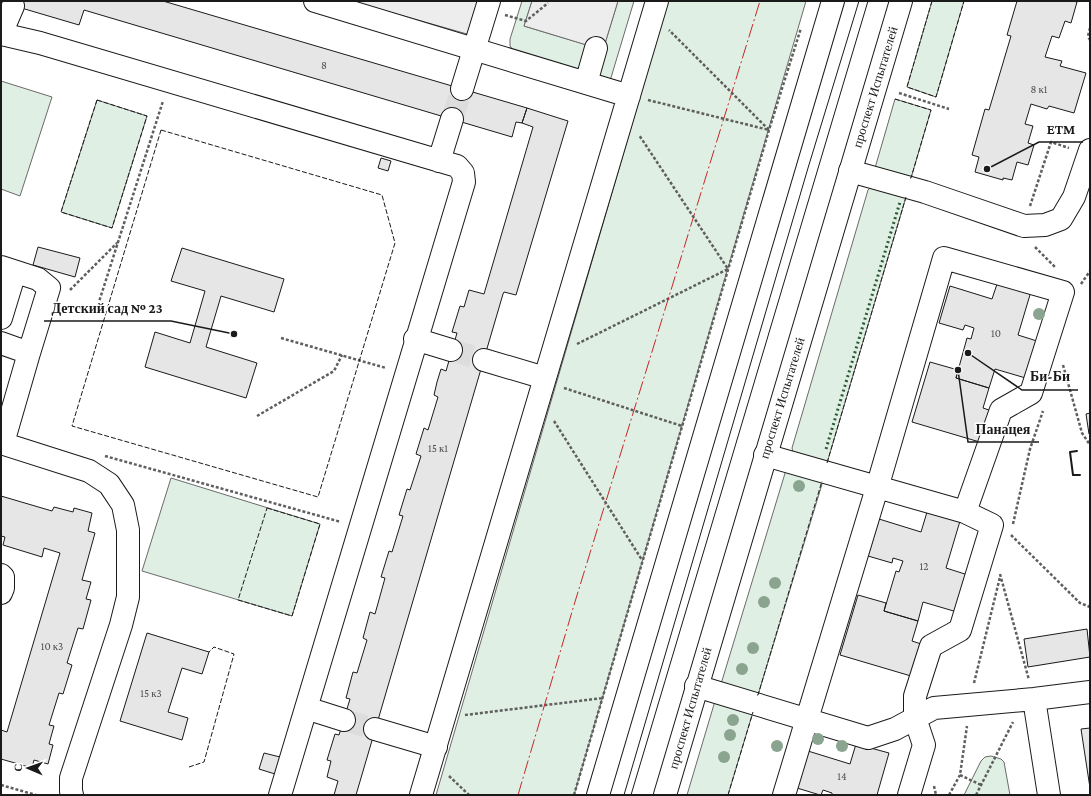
<svg xmlns="http://www.w3.org/2000/svg" width="1091" height="796" font-family="'Crimson Pro',serif">
<rect width="100%" height="100%" fill="#fff"/>
<path fill="#e0efe3" stroke="#6a6a6a" d="M522 1H532L524 26 587 45 581 66 578 70 514 51 510 46V39Z
M618 1H634L610 81C599 78 599 74 599 63Z
M668 1H806L574 795H436Z
M932 1H964L936 97 907 87Z
M1 81 52 97 20 196 1 189Z
M895 99 931 110 911 178 875 168Z
M97 100 147 116 112 228 61 212Z
M871 187 906 197 827 463 793 452 792 448 868 190Z
M786 470 823 481 758 695 721 684Z
M171 478 320 524 292 616 142 571Z
M715 701 753 712 728 795H687Z
M991 756 1001 759 1004 762 1010 795H964L981 761 985 757Z"/>
<path fill="#ededed" stroke="#6a6a6a" d="M351 1H483L474 36Z
M532 1H618L603 50 524 26Z"/>
<path fill="#e6e6e6" stroke="#1a1a1a" d="M1 1H163L527 108 522 123 516 122 512 137 84 10 79 25 1 2Z
M1017 1H1073L1077 2 1071 23 1065 21 1059 38 1052 36 1045 57 1062 61 1060 66 1086 73 1074 113 1049 106 1047 109 1031 104 1025 124 1033 126 1028 143 1034 145 1028 165 1017 162 1012 180 1003 178V180L975 172 979 157 972 155 985 109 989 110 1011 36 1007 35Z
M527 108 568 121 516 295 504 292 503 294 356 795H334L338 781 327 777 331 761 327 760 335 734 339 735 350 699 346 698 353 672 357 673 367 640 363 638 370 612 375 614 385 578 381 577 389 551 392 552 403 516 399 515 407 489 410 490 421 456 416 454 424 428 428 430 438 397 434 395 437 382 441 369 446 371 457 333 452 332 460 306 464 307 469 290 484 294 533 127 522 123Z
M381 158 391 161 388 171 378 168Z
M38 247 80 258 75 277 33 265Z
M182 248 284 279 274 312 221 296 206 347 257 363 246 398 145 367 155 332 190 343 205 291 171 281Z
M999 278 1032 288 1018 335 1040 342 1029 379 995 369 989 388 956 378 967 338 971 339 974 328 965 325 963 330 939 323 950 286 992 299Z
M930 362 958 370 956 378 989 388 983 408 992 411 983 443 912 422Z
M1090 413V434H1089L1086 414Z
M1 496 52 511 54 507 73 512 74 508 92 513 88 531 95 533 82 580 91 582 86 599 91 600 83 629 78 628 67 663 72 665 63 694 59 693 49 725 54 726 49 744 53 745 48 764 34 760 32 768 1 759V730L7 732 60 553 44 548 42 557 3 545 5 537 1 536Z
M927 512 960 521 946 568 968 575 957 612 923 602 918 621 884 611 896 571 899 572 903 561 893 558 892 563 868 556 879 519 921 532Z
M858 595 886 603 884 611 918 621 912 641 921 644 911 676 840 655Z
M1087 629 1090 657 1028 667 1024 639Z
M147 633 209 652 202 674 182 668 168 712 188 718 182 740 120 721Z
M1090 728V788L1081 729Z
M856 744 889 753 877 795H832V793L823 790 821 795H820L797 788 808 751 850 764Z
M264 753 280 757 275 774 259 769Z"/>
<g fill="none" stroke-linecap="round" stroke-linejoin="round">
<path stroke="#ddd" stroke-width="22" stroke-dasharray="22 11" stroke-linecap="butt" d="M452 119 462 89
M451 350 484 360
M344 720 375 729"/>
<g stroke="#1a1a1a" stroke-width="24">
<path id="minor" d="M315 1 629 96
M1 34 40 43 457 166 463 173 464 182 280 795
M1 34 13 6
M586 83 596 48
M462 89 489 1
M439 161 452 119
M850 171 925 192 1024 226 1045 225 1061 219 1074 197 1090 150
M1 267 38 279 49 288 29 353
M1 318 15 272
M415 339 451 350
M1 343 29 353 3 443
M484 360 545 378
M1 443 89 471 109 484 123 505 128 530V597L121 625 71 778V791L72 795
M765 455 965 512 992 525 960 630 931 646 915 696V718L924 745 909 795
M1 575 3 577V588L1 593
M696 686 868 738 895 729 934 708 1034 699 1090 692
M1034 699 1049 795
M306 708 344 720
M375 729 436 747
M421 795 657 1
M784 795 877 488 944 258 1063 292 1031 393 1001 410 965 512"/>
</g>
<g stroke="#1a1a1a" stroke-width="24">
<path id="major" d="M598 795 833 1
M665 795 901 1"/>
</g>
<path stroke="#5f5f5f" stroke-width="2.5" stroke-dasharray="3 2" stroke-linecap="butt" d="M505 15 526 21 548 3
M1090 28 1088 36 1090 40
M899 93 949 109
M648 100 769 130 669 30
M1030 206 1051 142 1069 148
M1035 247 1055 267
M1081 284 1090 271
M70 290 117 243
M98 305 163 101
M281 338 386 368
M577 344 728 269 639 135
M1063 365 1082 433 1090 445
M564 388 682 426
M257 416 334 371 342 355
M554 421 642 560
M105 456 341 522
M1013 524 1030 449 1043 411
M1011 535 1080 603 1090 607
M1000 574 1029 680
M974 683 1000 577
M465 715 603 698
M960 775 981 785
M449 776 469 795
M1 785 36 795
M934 786 936 795
M574 795 769 130 801 28
M949 795 960 775 967 726
M976 795 1013 722"/>
<use href="#minor" stroke="#fff" stroke-width="22"/>
<use href="#major" stroke="#fff" stroke-width="22"/>
<path stroke="#1a1a1a" stroke-width="1" d="M624 795 808 168 859 1
M631 795 868 1"/>
<path stroke="#2b5a34" stroke-width="3" stroke-dasharray="2 3" stroke-linecap="butt" d="M826 449 900 202"/>
<path stroke="#1a1a1a" stroke-width="1" stroke-dasharray="5 2" stroke-linecap="butt" d="M932 1 907 87 936 97 964 1
M895 99 931 110 911 178H910
M97 100 147 116 112 228 61 212Z
M161 130 382 195 395 243 318 497 72 426Z
M827 463 906 197
M267 508 320 524 292 616 238 600Z
M757 695H758L822 481
M189 767 204 762 234 654 214 647 209 652
M728 795 753 712"/>
<path stroke="#1a1a1a" stroke-width="2" d="M1077 451 1070 452 1073 475H1080"/>
<path stroke="#c62828" stroke-width="1" stroke-dasharray="14 3 2 3" stroke-linecap="butt" d="M518 795 574 605 760 1"/>
</g>
<g fill="#8aa48f">
<circle cx="1039" cy="314" r="6"/>
<circle cx="799" cy="486" r="6"/>
<circle cx="775" cy="583" r="6"/>
<circle cx="764" cy="602" r="6"/>
<circle cx="753" cy="648" r="6"/>
<circle cx="742" cy="669" r="6"/>
<circle cx="733" cy="720" r="6"/>
<circle cx="730" cy="735" r="6"/>
<circle cx="818" cy="739" r="6"/>
<circle cx="777" cy="746" r="6"/>
<circle cx="842" cy="746" r="6"/>
<circle cx="724" cy="757" r="6"/>
</g>
<g text-anchor="middle" dominant-baseline="central" stroke-width="3" stroke-linejoin="round" paint-order="stroke">
<g font-size="11" fill="#4d4d4d">
<text x="324" y="65">8</text>
<text x="1039" y="89">8 к1</text>
<text x="996" y="333">10</text>
<text x="438" y="448">15 к1</text>
<text x="924" y="566">12</text>
<text x="52" y="646">10 к3</text>
<text x="151" y="693">15 к3</text>
<text x="842" y="776">14</text>
</g>
<g font-size="13" fill="#1a1a1a" stroke="#fff">
<text transform="translate(875 87) rotate(-73)">проспект Испытателей</text>
<text transform="translate(782 398) rotate(-73)">проспект Испытателей</text>
<text transform="translate(690 708) rotate(-74)">проспект Испытателей</text>
</g>
</g>
<path fill="none" stroke="#1a1a1a" stroke-width="1.5" d="M987 169L1039 142H1083M234 334L171 321H44M968 353L1022 390H1078M958 370L968 442H1039"/>
<g fill="#1a1a1a" stroke="#fff" stroke-width="1.5">
<circle cx="987" cy="169" r="4"/>
<circle cx="234" cy="334" r="4"/>
<circle cx="968" cy="353" r="4"/>
<circle cx="958" cy="370" r="4"/>
</g>
<g font-size="14" text-anchor="middle" font-weight="bold" fill="#1a1a1a" stroke="#fff" stroke-width="3" stroke-linejoin="round" paint-order="stroke">
<text x="1061" y="134">ETM</text>
<text x="107" y="313">Детский сад № 23</text>
<text x="1050" y="381">Би-Би</text>
<text x="1003" y="434">Панацея</text>
</g>
<rect width="1091" height="796" fill="none" stroke="#1a1a1a" stroke-width="4"/>
<g transform="translate(28 768) rotate(272)" stroke="#ffffff" stroke-width="3" paint-order="stroke">
<path d="M0-3L7 15L0 10L-7 15Z" fill="#1a1a1a"/>
<text y="-6" font-size="11" font-weight="bold" text-anchor="middle" fill="#1a1a1a">С</text>
</g>
</svg>
